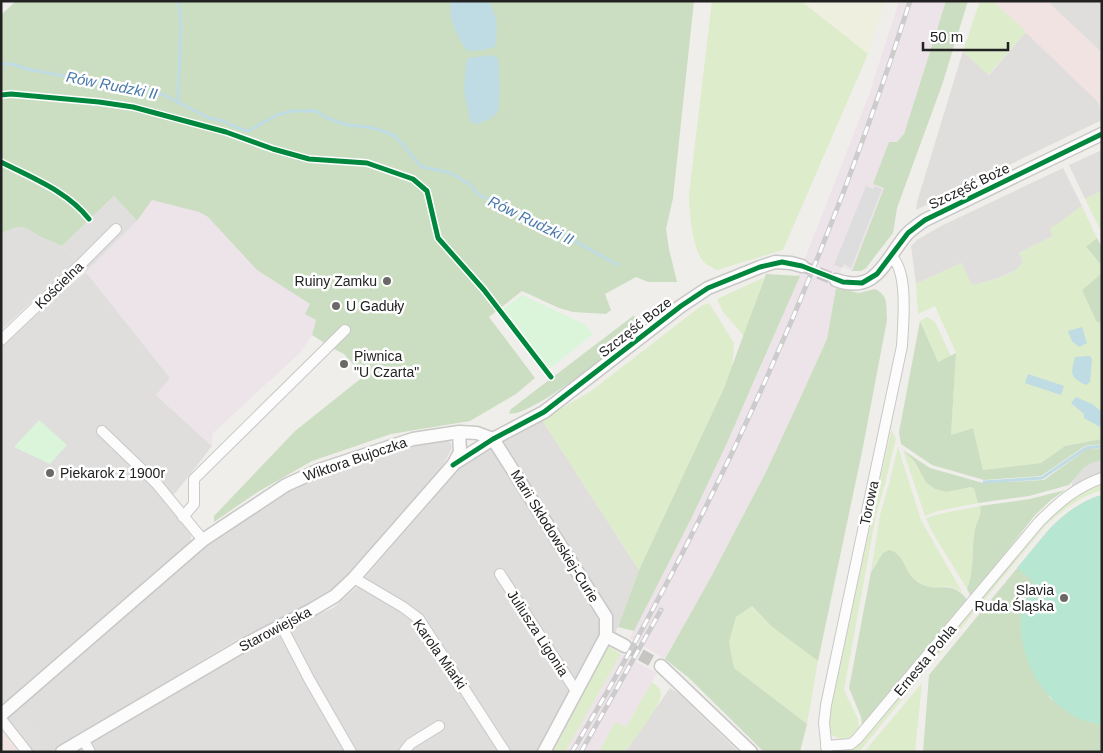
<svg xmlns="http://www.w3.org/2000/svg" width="1103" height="753" font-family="Arial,sans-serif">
<rect width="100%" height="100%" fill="#f0eeeb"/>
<path fill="#dfdedc" d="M1047 1H1102V53Z
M1026 32 1097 101 1102 111V120L916 210 917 202 963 51 989 75Z
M1102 150V191L1085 199 1069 165Z
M1063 168 1082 206 1051 229 1053 236 1019 253 1023 261 1020 268 999 278 972 286 961 263 916 284 911 246 917 240 941 226Z
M17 227 26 228 41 237 62 246 76 261 1 330V233Z
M86 272 171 379 156 395 212 446 177 491 165 502 191 534V544L1 709V347L55 297Z
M542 420 639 570 618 627 553 752H76L266 639 333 608 357 587 465 462Z
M446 439 451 443 452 448 444 464 359 566 332 591 317 601 236 640 51 752H33L10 723 8 718 12 712 209 543 284 491 315 475 420 442Z
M670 688 678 693 739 752H625Z"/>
<path fill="#f1e3e1" d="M993 1H1047L1102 53V111L1097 101Z
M1 730 19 752H1Z"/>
<path fill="#ede4e9" d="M899 1H946L904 134 897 142 889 143 874 184 884 188 852 271 842 267 836 288 827 339 798 403 766 472 711 577 665 659 630 638 692 517 756 378 785 309 869 95Z
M152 200 199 212 208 217 257 270 310 304 316 320 312 335 300 353 212 434V446L156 395 170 378 86 272 137 221Z
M621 654 657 673 626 728 615 722 599 752H565Z"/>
<path fill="#efefdf" d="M801 1H885L868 54Z"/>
<path fill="#ddeccb" d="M712 1H801L868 54 783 250 717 270C713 268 709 266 706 264 692 253 689 211 689 194Z
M980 1H993L1026 32 988 75 963 51Z
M1102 191V233L1085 199Z
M1082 206 1097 238 1086 248 1102 266V273L1082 290 1096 321 1102 324V439L1065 446 1041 463 983 470 973 428 951 435 956 353 935 306 918 314 916 284 961 263 972 285C988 281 1015 277 1023 261L1019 253 1053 236 1050 229Z
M763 278H764L744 336 723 312 717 299Z
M709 303 734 343 732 368 724 388 639 570 542 420 591 391 701 306Z
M927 317 935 322 951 356 938 362 920 321Z
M891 430 896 438 885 484 876 515 844 690 858 719 859 729C851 738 842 743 831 734L829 717Z
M898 447 921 520 962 592 955 588 947 586 932 588 925 586 912 578 898 555 892 551 876 562 871 572 880 515 889 484Z
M903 450 914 461 918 470 947 492 971 487 974 489 978 503 938 511 925 516Z
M1102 483V490C1079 497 1063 510 1046 525L859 752H843L856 747 866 737 1042 523 1077 493Z
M980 506C982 515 977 521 975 529 971 549 975 570 967 589L931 530 926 518 939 514Z
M751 606 771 626 818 661 807 724 734 668 729 642 736 617Z
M608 646 621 654 565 752H553Z
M652 682C656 685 661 688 661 694 661 707 633 740 625 752H599L615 722 626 727Z
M922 683 915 752H864Z"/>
<path fill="#cbdec1" d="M16 1H694L673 198 666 229 669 249 677 282H648L636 277 605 294 611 310 606 314 573 312 559 308 522 291 489 317 535 378 516 394 470 421 391 434 312 461 256 493 214 522V516L295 431 364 376 344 354 334 349 312 335 316 320 305 314 310 304 257 270 208 217 199 212 152 200 137 221 114 196 62 246 41 237 26 228 17 227 1 233V15Z
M946 1H968L942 85 897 208 893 233 866 268 861 271H852L884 188 873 184 889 142H897L904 134Z
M1097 238 1102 248V266L1086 247Z
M1102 273V324L1096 321 1082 290Z
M766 274 800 276 726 445 692 517 634 631 618 627 639 570 724 388Z
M836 288 859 293 875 289C889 296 886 305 887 320L863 447 818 661 771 626 752 606 736 617 729 642 734 668 807 724 800 752H764L689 678 665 659 711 577 766 472 798 403 827 339Z
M633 316 641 318 646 325C627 340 527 421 509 413L511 409Z
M920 321 938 362 956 353 951 435 973 428 983 470 1041 463 1065 446 1102 439V444L1085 446 1041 476 984 480 932 465 901 444 899 432Z
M1102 448V460L1086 466 1069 485 1029 496 978 503 974 489 971 487 947 492 935 489 926 482 914 461 903 450 930 468 983 483 1044 480 1087 449Z
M1065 490 1051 500 1035 515 971 597 967 589C975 570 971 549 975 529 977 521 982 515 980 506L1030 499Z
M1102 495 1049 697 1076 717 1102 725V752H923L929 675 1051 527C1067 512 1081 501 1102 495Z
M889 550C904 553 904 570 914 579 935 598 950 575 968 601L862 727 861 717 849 688 871 572 883 553Z"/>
<path fill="#daf5da" d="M522 295 584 324 593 334 548 370 502 310Z
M39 420 67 445 50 464 14 447Z"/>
<path fill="#b7e6d2" d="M1102 495V725C1094 723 1083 721 1076 717 1040 697 1019 658 1021 618 1022 606 1029 592 1033 581L1017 568C1042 539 1063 506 1102 495Z"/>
<path fill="#e0dfde" d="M114 196 137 221 86 272 62 246Z
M1102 460V478L1072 489V483L1082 469 1089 464Z
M21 718 44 747 38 752H34L13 725Z"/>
<path fill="#bfdbe3" d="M451 1H489C498 19 498 27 495 47L484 50 468 51C457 38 448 19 451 1Z
M491 55 498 58C500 66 500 104 498 111 494 118 485 121 478 124L470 122 464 90 466 61 469 58Z
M1082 327 1087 343 1079 347 1072 341 1068 331Z
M1090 356 1092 359 1090 382 1086 385C1069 377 1071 373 1075 357Z
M1028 374 1064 386 1061 395 1025 383Z
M1076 397 1092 404 1102 412V424L1100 427 1084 418V414L1071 403Z"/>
<path fill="#dedddd" d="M866 186 873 189 875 186 882 189 851 268 844 264 842 268 834 265Z"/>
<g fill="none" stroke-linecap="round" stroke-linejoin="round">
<path stroke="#bfdbe3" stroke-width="3" d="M1 64H12L27 69 164 95 209 118 223 121 235 127 248 131 277 115 292 111H316L327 118 347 125 368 127 383 131 395 136 422 167 451 173 471 185 477 194 540 222 618 265
M178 103 181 26 179 1
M984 482 1042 478 1086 448 1102 446"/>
<path stroke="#c7c5c3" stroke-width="12" stroke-dasharray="12 6" stroke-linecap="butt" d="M802 266 836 280
M625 646 661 666"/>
<g stroke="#c9c8c7" stroke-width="12">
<path id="minor" d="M1 340 80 265 116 229
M102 431 157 484 203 540
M183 517 194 504V479L345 330
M500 574 576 691
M354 578 403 607 419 619 505 752
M281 625 309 679 351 752
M1 719 27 752
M83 739 90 752
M826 746 851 744 857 739 1039 522C1058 503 1076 487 1102 478
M404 752 410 744 439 726
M827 752 824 723 826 705 902 346C903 324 909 271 891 256"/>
</g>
<g stroke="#c9c8c7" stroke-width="15">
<path id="tertiary" d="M836 280C877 295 885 259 907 234 912 229 919 224 925 220L1102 134
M493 439 606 617V636L544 752
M455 463 493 439 544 412 681 306 708 288 760 267 775 262 791 263 802 266
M606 636 625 646
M661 666 751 752
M1 715 203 540 286 485 319 470 413 439 459 432 477 433 493 439
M62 752 244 645 313 609 335 596 354 578 453 465 460 452 459 432"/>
</g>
<use href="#minor" stroke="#fdfcfc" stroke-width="10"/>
<use href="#tertiary" stroke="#fdfcfc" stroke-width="12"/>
<g stroke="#ccc" stroke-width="5">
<path id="rail" d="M572 752C713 516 827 263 910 1
M581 752 661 610"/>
</g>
<use href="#rail" stroke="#fff" stroke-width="3" stroke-dasharray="9" stroke-linecap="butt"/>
<g stroke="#fff" stroke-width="8">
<path id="cycleway" d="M1 95 11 94 99 102 133 107 226 132 273 149 309 159 367 163 413 179 427 191 438 238 484 290 551 377
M1 162C32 178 67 191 89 219
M453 465 493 439 544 412 681 306 708 288 760 267 782 262 802 266 843 282 862 283 877 274 908 233 925 220 1102 134"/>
</g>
<use href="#cycleway" stroke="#00873e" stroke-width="5"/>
</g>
<g fill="#6a6968" stroke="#fff" stroke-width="2">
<circle cx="387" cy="281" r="5"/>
<circle cx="336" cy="306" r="5"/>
<circle cx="344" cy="364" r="5"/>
<circle cx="50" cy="473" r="5"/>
<circle cx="1064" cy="598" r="5"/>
</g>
<g text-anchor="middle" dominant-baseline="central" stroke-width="5" stroke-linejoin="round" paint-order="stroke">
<g font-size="14" fill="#222" stroke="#fff">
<text transform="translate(969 186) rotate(-26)">Szczęść Boże</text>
<text transform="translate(59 285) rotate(-44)">Kościelna</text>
<text transform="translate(635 327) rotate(-38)">Szczęść Boze</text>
<text transform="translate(355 459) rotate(-19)">Wiktora Bujoczka</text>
<text transform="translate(869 503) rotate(-78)">Torowa</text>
<text transform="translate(555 536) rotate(58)">Marii Skłodowskiej-Curie</text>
<text transform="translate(275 629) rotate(-28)">Starowiejska</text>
<text transform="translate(538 633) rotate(57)">Juliusza Ligonia</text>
<text transform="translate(440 654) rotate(55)">Karola Miarki</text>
<text transform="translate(925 660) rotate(-50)">Ernesta Pohla</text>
</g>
<g font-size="14" fill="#222" stroke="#fff" text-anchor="start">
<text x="377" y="281" text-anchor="end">Ruiny Zamku</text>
<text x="346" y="306">U Gaduły</text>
<text x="354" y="356">Piwnica<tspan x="354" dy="16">"U Czarta"</tspan></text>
<text x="60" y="473">Piekarok z 1900r</text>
<text x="1054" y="590" text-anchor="end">Slavia<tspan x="1054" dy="16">Ruda Śląska</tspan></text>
</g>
<g font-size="15" font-style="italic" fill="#4a7aab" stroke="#fff">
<text transform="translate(112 85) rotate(11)">Rów Rudzki II</text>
<text transform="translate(531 220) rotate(26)">Rów Rudzki II</text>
</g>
</g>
<rect width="1103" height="753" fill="none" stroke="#222222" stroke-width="5"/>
<path d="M923 42v8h85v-8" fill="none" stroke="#222222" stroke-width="2.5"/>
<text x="930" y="42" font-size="15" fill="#222222" stroke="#ffffff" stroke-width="4" paint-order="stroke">50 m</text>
</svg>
